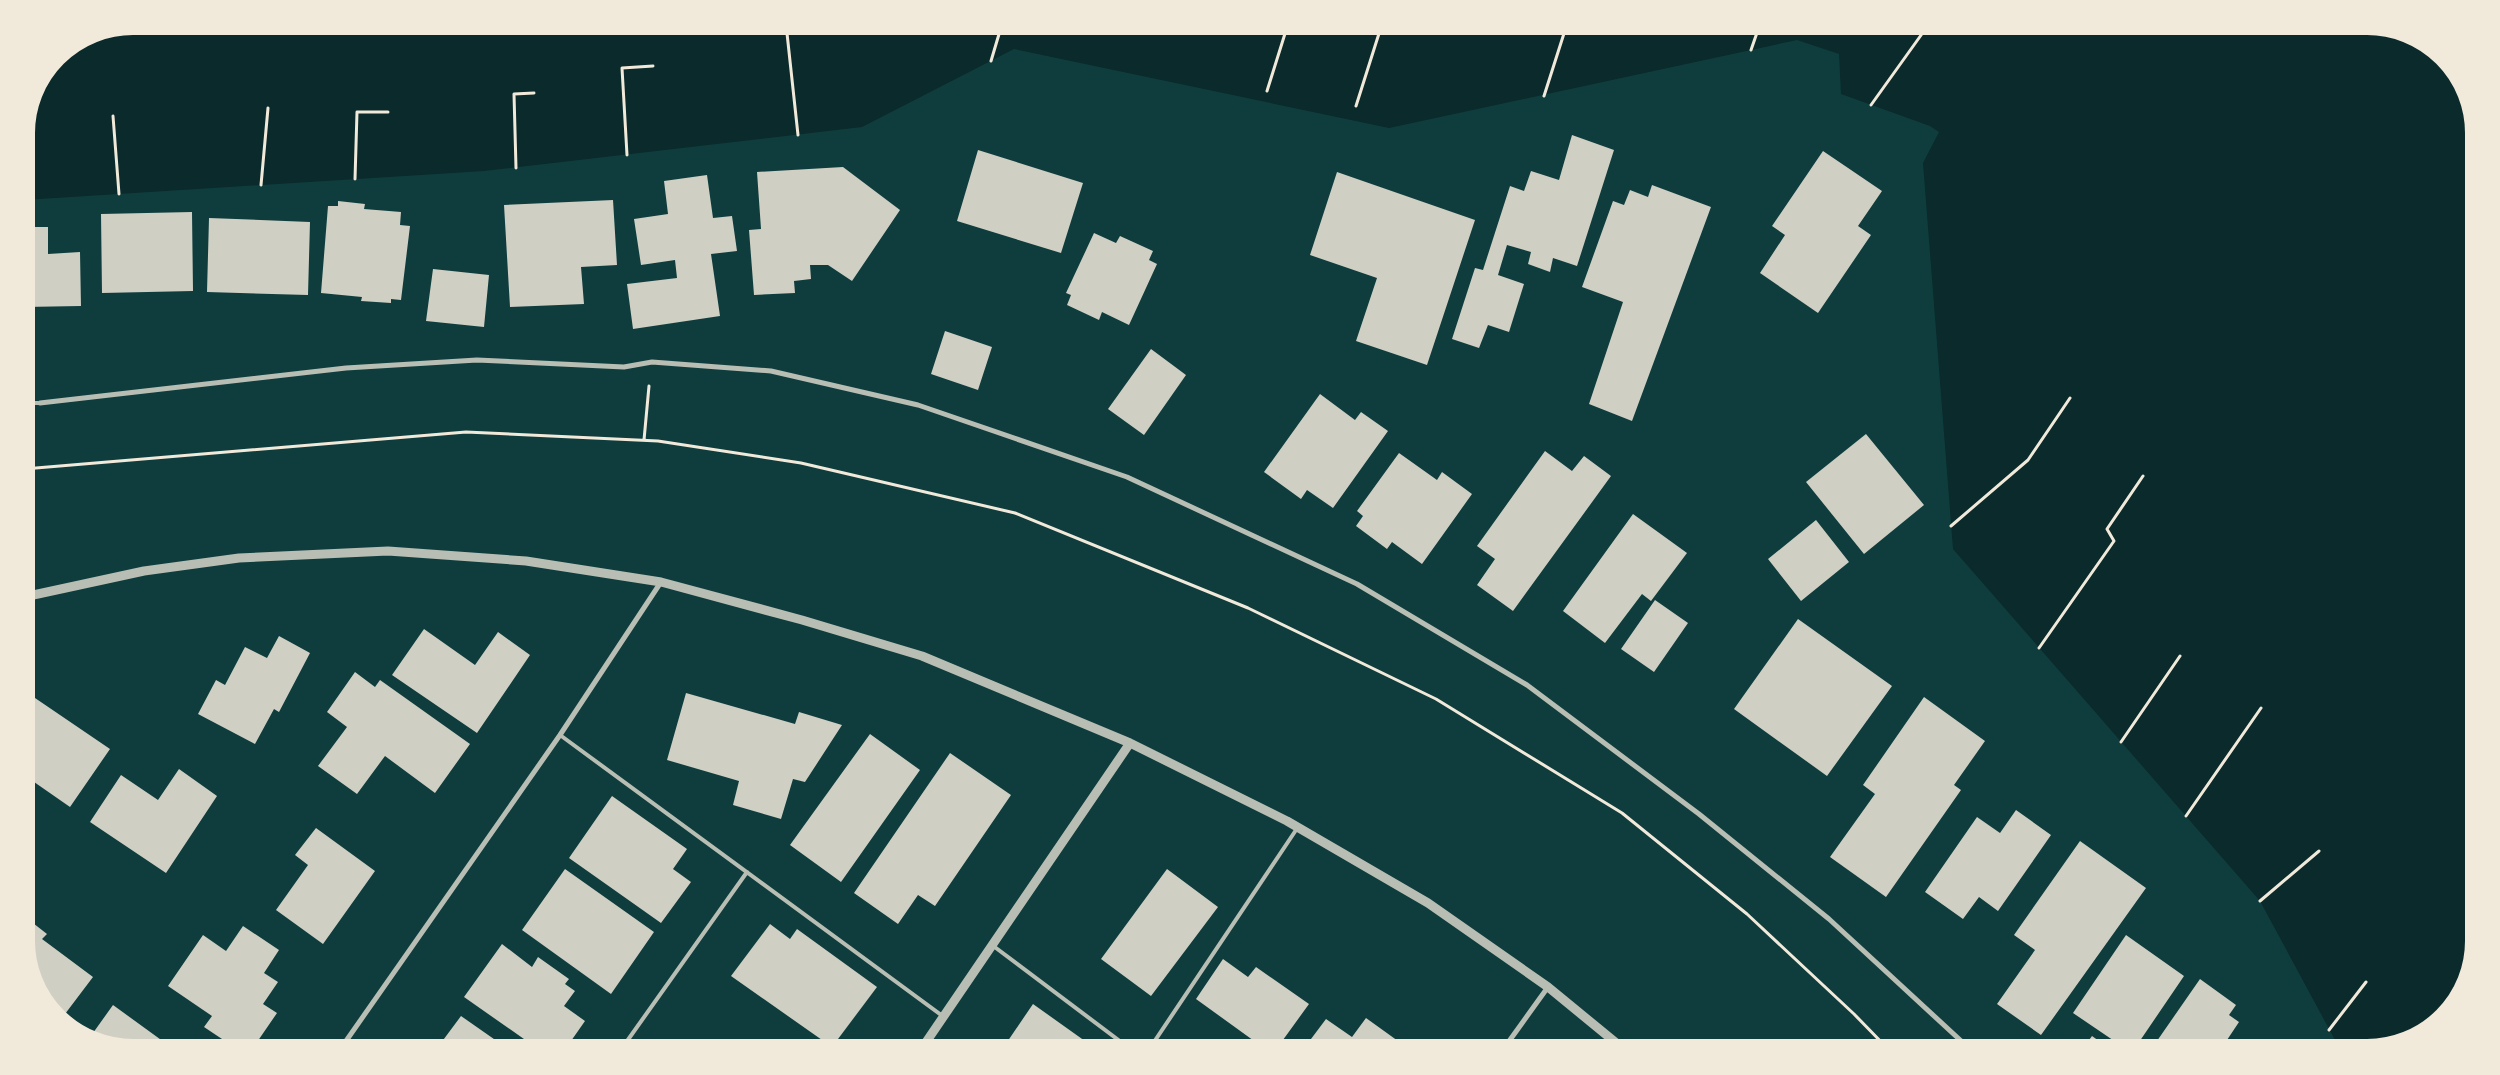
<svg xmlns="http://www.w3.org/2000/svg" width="2500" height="1075" font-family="'Zilla Slab',serif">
<rect width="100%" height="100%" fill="#0f3d3e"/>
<path fill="#0a2a2b" d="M134 24H2366L2408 32 2454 67 2476 127V941L2468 983 2428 1033 2367 1051H2341L2260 901 1953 549 1923 163 1939 132 1930 126 1841 94 1839 54 1797 40 1389 128 1014 49 862 127 484 171 24 200V127L35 85 56 56 92 32Z"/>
<path fill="#cfcfc3" d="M1572 135 1614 150 1577 266 1553 258 1550 272 1528 264 1531 252 1507 245 1498 275 1524 284 1509 332 1488 325 1479 348 1452 339 1475 268 1483 270 1510 186 1524 191 1531 171 1559 180Z
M978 150 1083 183 1061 253 957 221Z
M1823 151 1882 191 1858 226 1871 235 1818 313 1760 273 1785 235 1772 226Z
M843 167 900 210 852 281 828 265H810L811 279 794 281 795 293 754 295 749 230 761 229 757 172Z
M1337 172 1475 220 1427 365 1356 341 1377 278 1310 255Z
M707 175 713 218 732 216 737 251 711 254 720 316 633 329 627 284 677 278 675 260 641 265 634 219 668 214 664 181Z
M1652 185 1711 207 1632 421 1589 404 1623 302 1582 287 1613 201 1624 205 1630 190 1648 197Z
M613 200 617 265 581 267 584 304 510 307 504 205Z
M338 201 365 204 364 209 401 212 400 225 410 226 401 300 391 299V303L361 301 362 297 321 293 328 206H338Z
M192 212 193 291 102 293 101 214Z
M209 218 310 222 308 295 207 292Z
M24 227H48V254L80 252 81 306 24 307Z
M1094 233 1116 243 1120 236 1153 251 1149 260 1157 264 1129 325 1102 312 1099 320 1067 305 1071 295 1066 293Z
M433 269 489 275 484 327 426 321Z
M24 316H26L29 378 24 379Z
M945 331 992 347 978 390 931 374Z
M1151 349 1186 375 1144 435 1108 409Z
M1320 394 1355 420 1361 412 1388 431 1333 508 1307 490 1301 499 1264 472Z
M1866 434 1924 505 1864 554 1806 482Z
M1545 451 1572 471 1584 456 1611 476 1513 611 1477 585 1495 559 1477 546Z
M1399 453 1437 480 1442 472 1472 494 1422 564 1392 542 1387 549 1356 526 1363 516 1357 511Z
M1633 514 1687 553 1651 601 1642 594 1605 643 1563 611Z
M1816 520 1849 562 1801 601 1768 559Z
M1655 600 1688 623 1654 672 1621 649Z
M1798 619 1892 686 1827 776 1734 709Z
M424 629 475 665 498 632 530 655 477 733 392 675Z
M279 636 310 653 279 712 274 709 255 744 198 714 216 680 225 685 245 647 267 658Z
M355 672 375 687 380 680 470 744 435 793 385 756 357 794 318 766 347 727 327 712Z
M686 693 795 724 799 712 842 725 805 782 793 779 781 819 733 805 739 781 667 760Z
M1924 697 1985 741 1954 785 1961 790 1886 897 1830 857 1875 794 1863 785Z
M35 698 110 749 70 807 24 775V714Z
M870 734 920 770 841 882 790 845Z
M950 753 1011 795 935 906 918 895 898 924 854 893Z
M179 769 217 796 166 873 90 822 121 775 158 800Z
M612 796 687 849 673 869 691 882 661 923 569 858Z
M2016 810 2051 835 1998 911 1979 897 1963 919 1925 892 1977 817 2000 833Z
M316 828 375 871 323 944 276 910 308 865 295 855Z
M2080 841 2146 888 2041 1035 1997 1004 2035 950 2014 935Z
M565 869 654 932 611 994 522 930Z
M1167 869 1218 907 1151 996 1101 959Z
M24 916 47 934 42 939 93 977 65 1014 42 997 24 949Z
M770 924 790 939 797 929 877 987 832 1047 731 976Z
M243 926 279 950 264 973 278 982 263 1004 277 1013 251 1051H240L204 1027 212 1016 168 986 203 935 226 951Z
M2126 935 2184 976 2133 1051H2129L2073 1013Z
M502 944 532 967 538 957 569 979 565 984 575 991 564 1006 585 1021 564 1051H541L464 997Z
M1223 959 1248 977 1256 967 1309 1004 1275 1051H1268L1196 999Z
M2200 979 2236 1005 2229 1015 2239 1022 2227 1040 2243 1051H2150Z
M1033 1004 1099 1051H1007L1003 1048Z
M113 1005 175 1050V1051H134L92 1043 88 1040Z
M461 1016 511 1051H435Z
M1366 1018 1398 1041 1390 1051H1302L1326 1019 1352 1037Z
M2092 1036 2113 1051H2081Z
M215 1045 223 1051H210Z"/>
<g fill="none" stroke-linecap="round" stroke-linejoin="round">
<path stroke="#f1e9da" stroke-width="3" d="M786 24 798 135
M1751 50 1760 24
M991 61 1002 24
M1267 91 1288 24
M1544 96 1567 24
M1871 105 1929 24
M1356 106 1382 24
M113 116 119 194
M627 155 622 68 653 66
M516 168 514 94 534 93
M355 179 357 112H388
M261 185 268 108
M644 440 649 386
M24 469 466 432 658 441 801 463 1015 513 1248 608 1436 699 1622 813 1747 914 1854 1014 1890 1051
M1951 526 2028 460 2070 398
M2039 648 2114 541 2107 529 2143 476
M2121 742 2180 656
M2186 816 2261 708
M2260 901 2319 851
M2329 1030 2366 982
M2419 1035 2432 1018"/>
<path stroke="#b8beb3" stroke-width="4" d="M24 403H40
M560 735 944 1017
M992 945 1133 1051
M620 1051 747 872
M1148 1051 1298 827"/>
<path stroke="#b8beb3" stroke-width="5" d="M40 403 346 368 477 360 624 367 652 362 771 371 918 405 1127 477 1357 584 1527 685 1699 814 1829 919 1972 1051
M339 1051 560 735 661 582
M1502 1051 1548 987"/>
<path stroke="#b8beb3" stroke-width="9" d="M24 597 144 571 239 558 388 551 526 561 661 582 802 620 922 656 1130 743 1287 821 1428 903 1548 987 1626 1051
M920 1051 1130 743"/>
</g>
<path d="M0 0H2500V1075H0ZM133 32H2367A101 101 0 0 1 2468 133V941A101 101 0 0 1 2367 1042H133A101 101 0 0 1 32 941V133A101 101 0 0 1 133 32Z" fill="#f1e9da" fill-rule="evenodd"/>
<path fill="none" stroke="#f1e9da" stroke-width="6" d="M133 32H2367A101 101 0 0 1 2468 133V941A101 101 0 0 1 2367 1042H133A101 101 0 0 1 32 941V133A101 101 0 0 1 133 32Z"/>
</svg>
